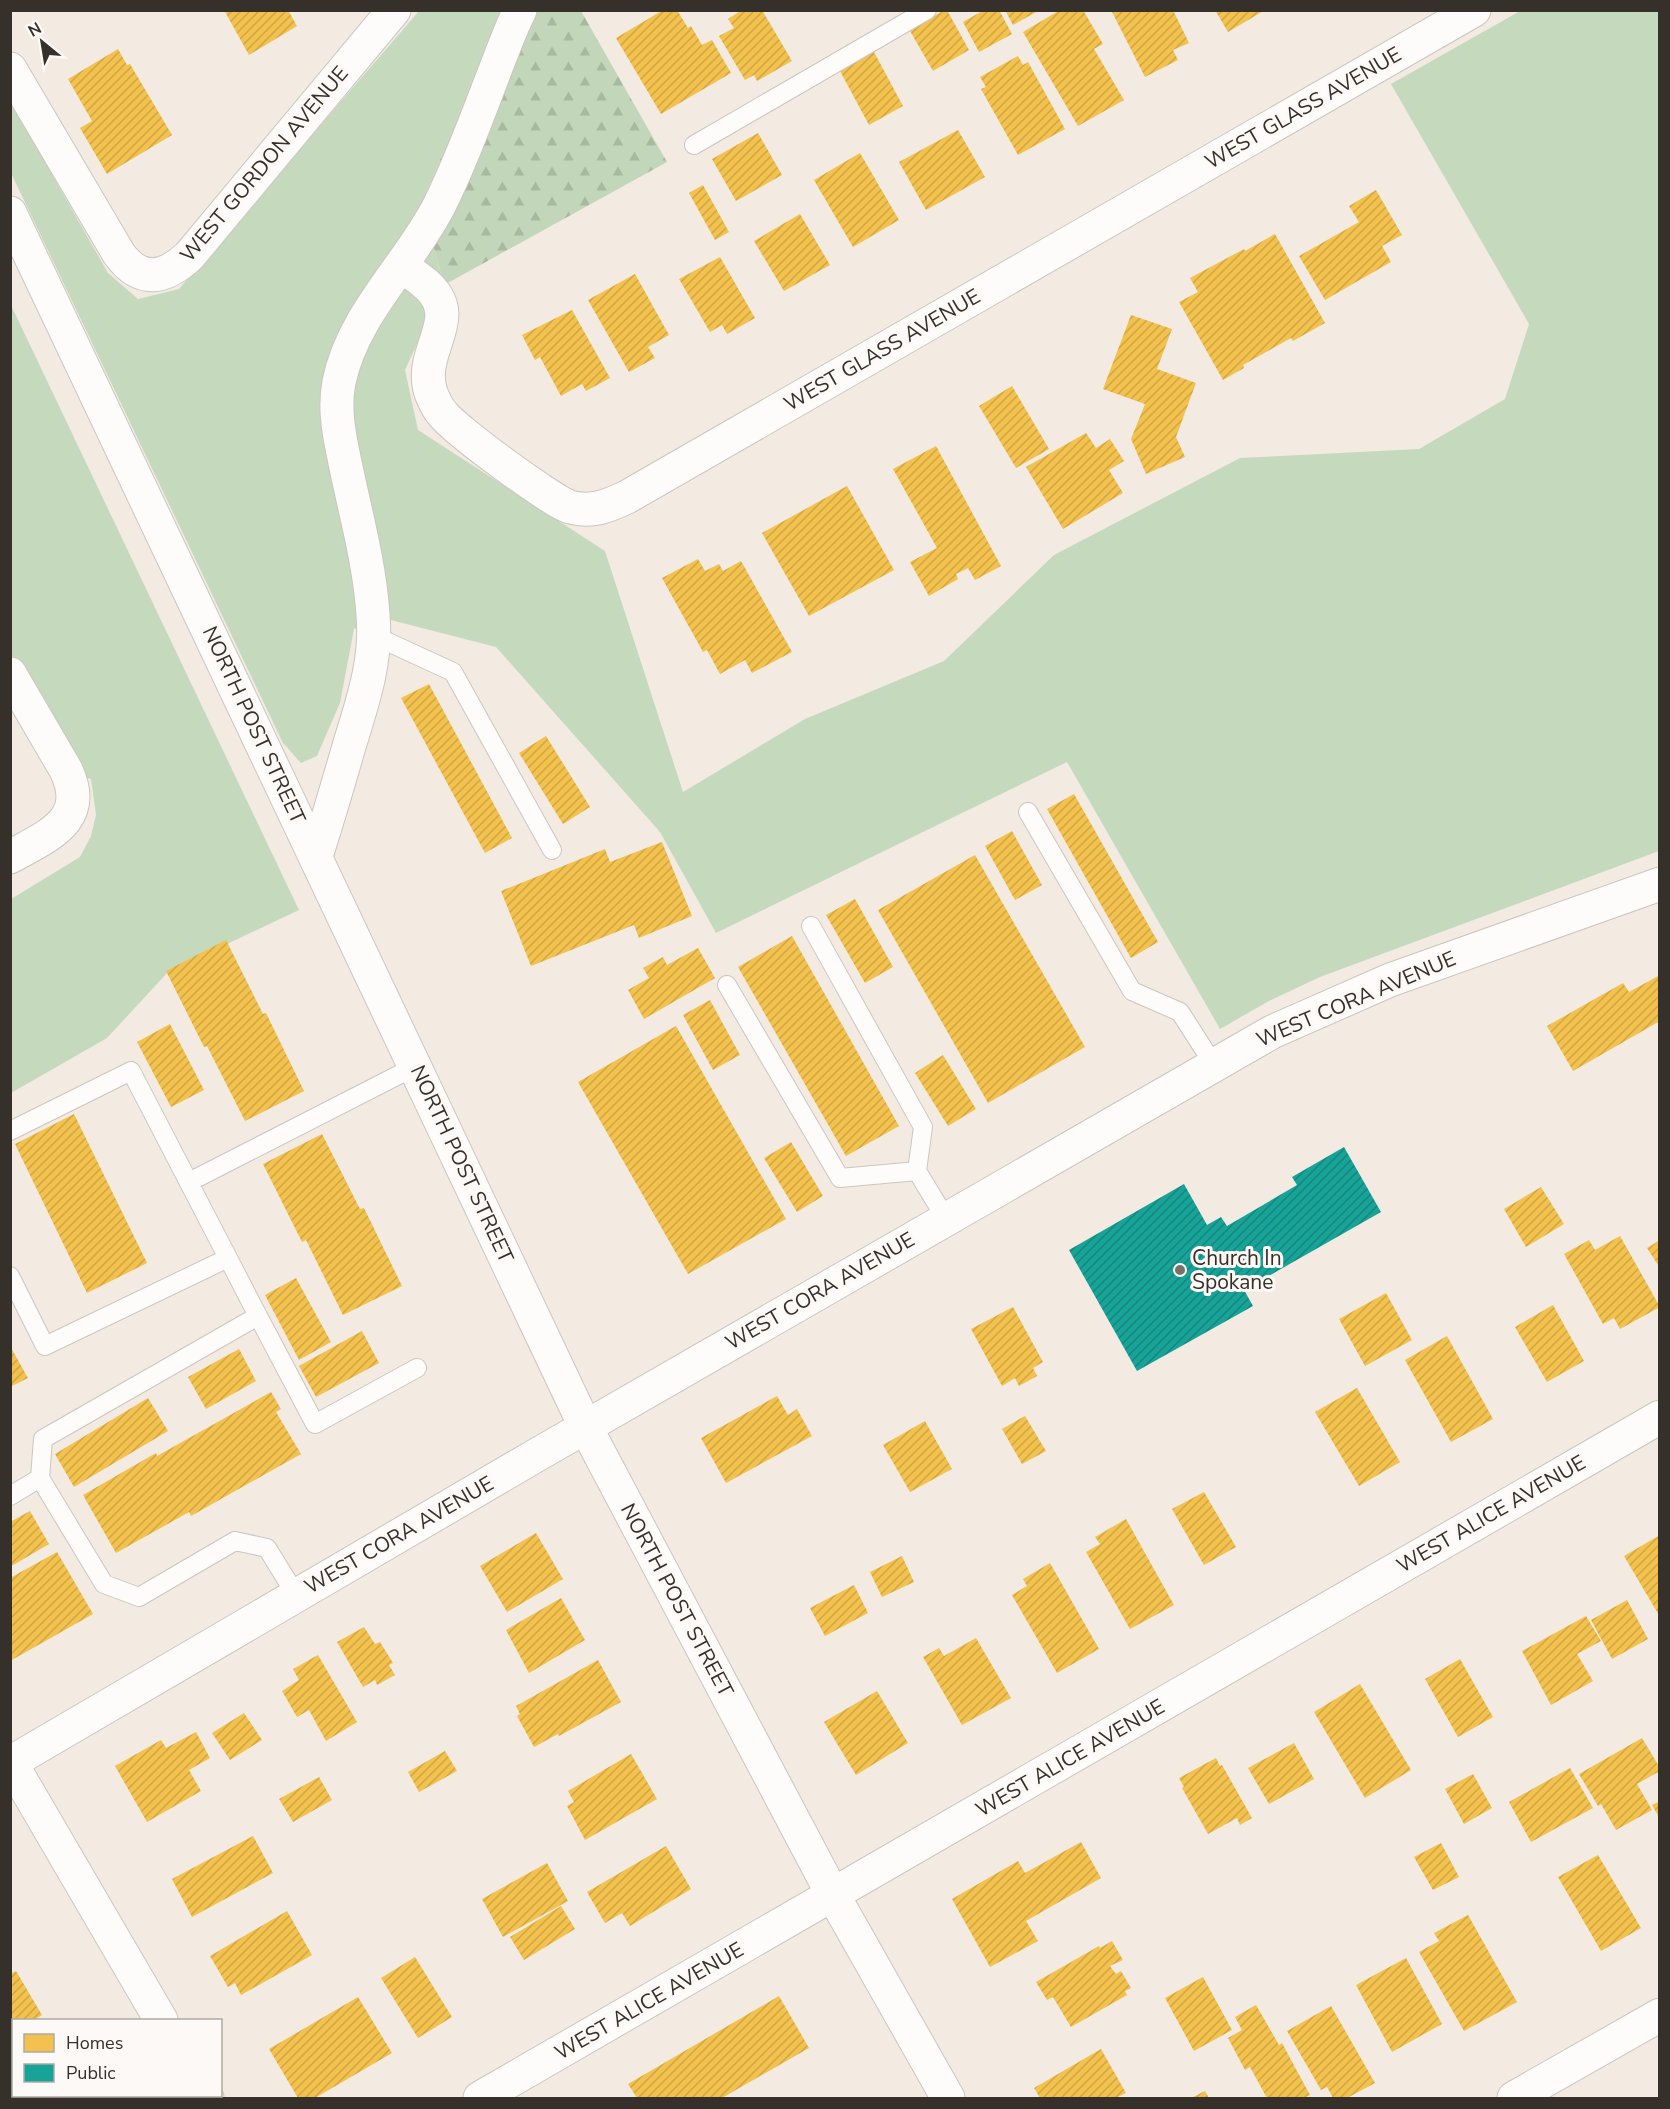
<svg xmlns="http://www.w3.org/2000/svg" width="1670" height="2109" font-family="'Nunito Sans',sans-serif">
<defs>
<pattern id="forest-firs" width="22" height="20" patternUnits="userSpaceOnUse" patternTransform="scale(1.5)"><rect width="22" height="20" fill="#c2d7b9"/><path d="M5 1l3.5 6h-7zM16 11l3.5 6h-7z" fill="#a7b99f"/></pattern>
<pattern id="homes-hatch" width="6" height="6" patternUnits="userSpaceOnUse" patternTransform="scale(1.5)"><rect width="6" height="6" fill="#f2c14e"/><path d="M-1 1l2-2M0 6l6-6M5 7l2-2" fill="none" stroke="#d0a644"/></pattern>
<pattern id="public-hatch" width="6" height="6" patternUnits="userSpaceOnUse" patternTransform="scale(1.5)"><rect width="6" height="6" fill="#17a398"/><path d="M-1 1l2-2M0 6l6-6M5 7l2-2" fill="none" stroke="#16857c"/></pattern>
</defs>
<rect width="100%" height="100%" fill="#f3eae2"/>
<path fill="#c5dabd" d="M419 11H500L422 204 444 285 405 370 418 430 605 551 683 792 805 719 944 661 1054 555 1240 458 1419 449 1505 399 1529 324 1391 84 1520 11H1659V851L1320 977 1269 1001 1220 1029 1067 762 716 933 660 832 496 647 383 618 354 629 340 703 317 756 301 763 283 743 11 173V102L108 273 138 299 179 289Z
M10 303 299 910 168 972 107 1038 11 1093V899L80 857 91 836 96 815 91 779 81 776 11 654Z"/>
<path fill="url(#forest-firs)" d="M500 11H581L667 162 444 285 422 204Z"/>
<path fill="url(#homes-hatch)" d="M224 10H288L297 26 249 55Z
M663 10H677L688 28 691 26 702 45 712 40 731 73 661 114 616 38Z
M742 10H762L792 61 757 81 754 75 745 80 719 36 734 28 728 19Z
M944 10H947L969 50 933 71 910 31Z
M984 10H999L1012 34 979 52 963 22Z
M1005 10H1040L1013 25Z
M1060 10H1083L1103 44 1094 49 1124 100 1078 126 1023 32Z
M1111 10H1173L1189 43 1173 50 1178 60 1145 77Z
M1215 10H1265L1228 32Z
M118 49 127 65 130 64 172 135 107 174 80 128 92 121 68 79Z
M874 52 903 106 869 125 840 71Z
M1018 56 1023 65 1028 62 1065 129 1018 155 981 89 986 87 980 77Z
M958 130 985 177 926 210 899 162Z
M758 133 782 175 736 201 712 159Z
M860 153 899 220 853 247 814 180Z
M703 185 729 232 715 240 689 193Z
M1376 190 1402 235 1382 246 1391 262 1325 300 1299 256 1359 222 1349 206Z
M800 214 830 265 784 291 754 241Z
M1275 234 1325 323 1293 341 1291 338 1243 365 1244 368 1223 380 1179 302 1198 292 1190 278 1244 249 1245 251Z
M720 257 755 318 727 334 722 325 710 332 679 279Z
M635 274 669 335 648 347 655 358 629 372 588 300Z
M572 310 610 378 586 391 582 384 561 396 540 357 535 360 522 335Z
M1131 315 1172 329 1157 369 1196 383 1176 437 1185 457 1146 474 1131 439 1145 404 1103 389Z
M1012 386 1049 449 1016 468 979 406Z
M1086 433 1096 448 1110 439 1124 461 1109 470 1123 493 1063 529 1026 467Z
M936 446 1001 566 975 580 968 568 956 574 958 579 929 596 910 562 937 548 893 469Z
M847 486 894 570 809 616 762 533Z
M698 559 705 571 719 564 723 571 741 561 792 652 752 673 745 660 720 674 707 650 703 652 662 578Z
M429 684 512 838 485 853 401 698Z
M546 736 590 807 563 824 519 753Z
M1074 794 1158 942 1131 958 1047 809Z
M1012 831 1042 885 1015 900 985 846Z
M662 842 692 916 639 938 634 925 531 966 501 891 605 849 610 862Z
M975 855 1085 1047 988 1103 878 910Z
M855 899 893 967 865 983 826 915Z
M792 936 899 1126 846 1156 738 967Z
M226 940 263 1014 266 1013 304 1091 245 1121 207 1046 204 1047 166 971Z
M698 948 715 978 644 1019 628 990 649 978 643 968 663 957 667 965Z
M1660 975V1021L1573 1071 1547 1026 1623 983 1629 992Z
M710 1000 740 1055 713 1070 683 1015Z
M170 1024 204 1090 171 1107 137 1042Z
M676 1026 786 1219 688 1274 578 1082Z
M943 1055 976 1109 948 1126 915 1073Z
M74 1114 147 1263 87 1293 15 1144Z
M322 1134 360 1209 364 1208 402 1286 343 1315 306 1240 302 1242 263 1164Z
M791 1142 823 1196 797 1212 764 1158Z
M1541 1187 1564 1224 1526 1247 1504 1209Z
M1620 1236 1660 1307 1620 1329 1614 1318 1603 1324 1564 1254 1589 1240 1595 1250Z
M1660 1240V1268L1647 1248Z
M296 1278 331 1342 299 1360 265 1295Z
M1386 1293 1412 1340 1365 1366 1339 1319Z
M1553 1305 1584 1361 1547 1382 1515 1327Z
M1013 1307 1043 1362 1033 1368 1037 1376 1019 1386 1015 1378 1002 1386 971 1329Z
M362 1331 379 1363 316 1397 299 1366Z
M1447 1336 1493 1419 1451 1442 1405 1360Z
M10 1346 28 1378 10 1387Z
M239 1349 256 1381 206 1409 188 1377Z
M1357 1388 1400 1462 1359 1486 1315 1412Z
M271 1392 281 1409 276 1412 301 1454 191 1516 189 1512 116 1553 83 1495 156 1453 157 1456Z
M777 1396 788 1415 797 1409 812 1436 726 1483 701 1438Z
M148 1398 168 1431 74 1487 55 1454Z
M1025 1416 1046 1451 1022 1464 1002 1429Z
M925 1421 952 1469 910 1492 883 1445Z
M1204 1492 1236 1547 1204 1565 1172 1509Z
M30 1511 49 1544 10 1567V1522Z
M1126 1519 1174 1605 1130 1629 1086 1552 1100 1544 1095 1537Z
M536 1533 563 1579 507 1612 480 1566Z
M1660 1535V1617L1624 1556Z
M57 1552 93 1614 10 1661V1578Z
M902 1556 914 1582 882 1597 870 1572Z
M1050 1563 1099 1649 1057 1673 1012 1595 1027 1586 1023 1579Z
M854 1585 868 1613 825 1636 810 1608Z
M561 1598 585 1640 529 1673 506 1630Z
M1627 1600 1648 1639 1612 1659 1591 1620Z
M1586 1616 1601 1641 1577 1654 1593 1681 1551 1705 1522 1651Z
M364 1627 375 1644 380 1642 393 1663 389 1665 395 1675 377 1685 375 1680 363 1687 337 1642Z
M976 1638 1011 1698 962 1725 923 1657 939 1648 944 1656Z
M318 1655 357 1722 326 1741 309 1710 297 1717 282 1691 299 1680 293 1669Z
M1460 1659 1493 1717 1458 1737 1425 1679Z
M598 1660 621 1702 559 1736 558 1734 534 1747 517 1716 520 1714 516 1706Z
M1360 1684 1411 1770 1365 1798 1314 1712Z
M877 1691 908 1743 856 1775 824 1722Z
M244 1713 262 1740 230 1760 212 1733Z
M196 1732 210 1758 189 1770 201 1791 147 1822 115 1766 161 1740 166 1748Z
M1642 1738 1660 1768V1771L1637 1784 1652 1810 1616 1830 1601 1804 1598 1806 1579 1774Z
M1294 1743 1314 1779 1269 1804 1248 1768Z
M445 1751 457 1771 419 1792 408 1772Z
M631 1754 657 1799 585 1840 567 1806 574 1802 568 1791Z
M1216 1758 1220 1766 1222 1765 1252 1818 1240 1825 1237 1818 1208 1834 1182 1788 1184 1787 1179 1778Z
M1570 1768 1593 1808 1531 1842 1509 1802Z
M1473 1774 1492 1808 1464 1824 1445 1789Z
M319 1777 332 1800 293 1822 279 1799Z
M1660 1801V1819L1652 1805Z
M253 1836 273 1873 192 1917 172 1879Z
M1081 1842 1101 1878 1026 1921 1038 1941 990 1967 952 1899 1018 1861 1025 1873Z
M1441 1843 1459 1877 1433 1890 1414 1857Z
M666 1846 691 1889 630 1926 622 1913 605 1923 587 1892Z
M1598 1855 1641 1928 1601 1951 1558 1877Z
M547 1863 568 1901 503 1937 482 1899Z
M561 1906 575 1929 524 1960 510 1937Z
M287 1911 312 1955 241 1995 235 1983 228 1987 210 1956Z
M1468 1915 1517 2002 1464 2031 1419 1952 1439 1941 1434 1933Z
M1112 1941 1123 1960 1110 1966 1116 1974 1121 1971 1131 1988 1125 1991 1127 1995 1071 2027 1053 1997 1047 2000 1036 1982 1099 1946 1100 1948Z
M415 1957 452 2017 418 2038 381 1978Z
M1406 1958 1442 2024 1392 2052 1356 1985Z
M16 1971 42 2015 34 2020H14V2032L10 2034V1974Z
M1203 1977 1232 2030 1194 2051 1165 1998Z
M779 1996 809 2048 722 2098H637L628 2084Z
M358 1997 392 2053 315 2098H298L269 2049Z
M1256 2005 1279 2045 1282 2043 1310 2095 1304 2098H1267L1250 2067 1245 2070 1228 2038 1242 2030 1235 2017Z
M1331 2006 1375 2083 1347 2098H1333L1327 2087 1321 2090 1287 2031Z
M1101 2049 1126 2093 1116 2098H1040L1034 2088Z
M14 2074V2096H55L57 2098H10V2076Z
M1205 2091 1209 2098H1191Z"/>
<path fill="url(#public-hatch)" d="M1344 1147 1381 1212 1244 1290 1253 1306 1137 1371 1069 1250 1184 1184 1207 1225 1221 1217 1227 1226 1297 1185 1292 1177Z"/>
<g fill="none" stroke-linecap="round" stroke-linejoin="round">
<g stroke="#ccc5bf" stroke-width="20">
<path id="lane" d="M694 145 927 10
M374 640 388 642 453 672 552 850
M1028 812 1132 991 1180 1012 1214 1065
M811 926 923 1127 917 1171 946 1219
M727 985 840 1178 917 1171
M10 1131 131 1071 228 1258 45 1346 10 1276
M189 1182 416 1066
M228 1258 258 1316 43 1439 40 1478 104 1584 139 1597 235 1541 267 1548 296 1595
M258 1316 315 1424 417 1368
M10 1496 40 1478"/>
</g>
<g stroke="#ccc5bf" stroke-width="35">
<path id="street" d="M10 69 119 254C141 284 165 279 190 255L394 10
M402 267C411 273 420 278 428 286 464 320 417 350 431 393 434 400 437 408 442 413 453 429 553 502 570 507 592 513 608 506 627 497L1474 10
M10 674 66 770C90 821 47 836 10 857
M316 856C328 819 339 781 350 743 363 701 377 660 373 615 370 567 357 519 347 472 341 443 333 412 339 382 353 314 408 266 439 206 468 148 488 85 513 25L520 10
M10 1763 535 1456 1272 1032 1390 980 1660 884
M11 1763 161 2020
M205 2096 207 2098
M480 2098 1660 1417
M1514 2098 1660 2015"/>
</g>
<g stroke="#ccc5bf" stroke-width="35">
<path id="secondary" d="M10 213 585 1426 833 1895 948 2098"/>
</g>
<use href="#lane" stroke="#fdfcfb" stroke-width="18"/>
<use href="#street" stroke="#fdfcfb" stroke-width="33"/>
<use href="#secondary" stroke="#fdfcfb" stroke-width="33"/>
</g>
<circle fill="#78716a" stroke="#fdf9f6" stroke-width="2" cx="1180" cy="1270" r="6"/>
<g text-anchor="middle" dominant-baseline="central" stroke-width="6" stroke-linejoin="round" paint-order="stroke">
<g font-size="21" fill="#36302a" stroke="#fdf9f6">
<text transform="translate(1303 108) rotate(-30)">WEST GLASS AVENUE</text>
<text transform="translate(264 164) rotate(-50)">WEST GORDON AVENUE</text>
<text transform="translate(882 350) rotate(-30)">WEST GLASS AVENUE</text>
<text transform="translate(254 725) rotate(65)">NORTH POST STREET</text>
<text transform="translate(1356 999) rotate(-23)">WEST CORA AVENUE</text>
<text transform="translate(462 1164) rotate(65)">NORTH POST STREET</text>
<text transform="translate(820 1291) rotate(-30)">WEST CORA AVENUE</text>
<text transform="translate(1491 1514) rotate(-30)">WEST ALICE AVENUE</text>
<text transform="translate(399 1535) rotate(-30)">WEST CORA AVENUE</text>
<text transform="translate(677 1600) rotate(62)">NORTH POST STREET</text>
<text transform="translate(1070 1758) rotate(-30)">WEST ALICE AVENUE</text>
<text transform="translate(649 2001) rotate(-30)">WEST ALICE AVENUE</text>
</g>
<g font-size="21" fill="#36302a" stroke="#fdf9f6" text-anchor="start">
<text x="1192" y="1258">Church In<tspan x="1192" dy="24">Spokane</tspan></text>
</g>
</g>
<rect width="1670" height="2109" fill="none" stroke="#36302a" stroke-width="24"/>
<rect x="12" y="2019" width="210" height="78" fill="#fdf9f6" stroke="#ada9a4" stroke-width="1.5"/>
<rect x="24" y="2034" width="30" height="18" fill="#f2c14e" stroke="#ada9a4" stroke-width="1.5"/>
<text x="66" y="2049" font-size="18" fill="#36302a">Homes</text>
<rect x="24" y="2064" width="30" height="18" fill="#17a398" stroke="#ada9a4" stroke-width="1.5"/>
<text x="66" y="2079" font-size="18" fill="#36302a">Public</text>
<g transform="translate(42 42) rotate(330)" stroke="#fdf9f6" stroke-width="4.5" paint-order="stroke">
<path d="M0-4.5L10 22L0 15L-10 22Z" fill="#36302a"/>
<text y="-9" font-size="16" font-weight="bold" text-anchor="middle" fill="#36302a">N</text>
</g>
</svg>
